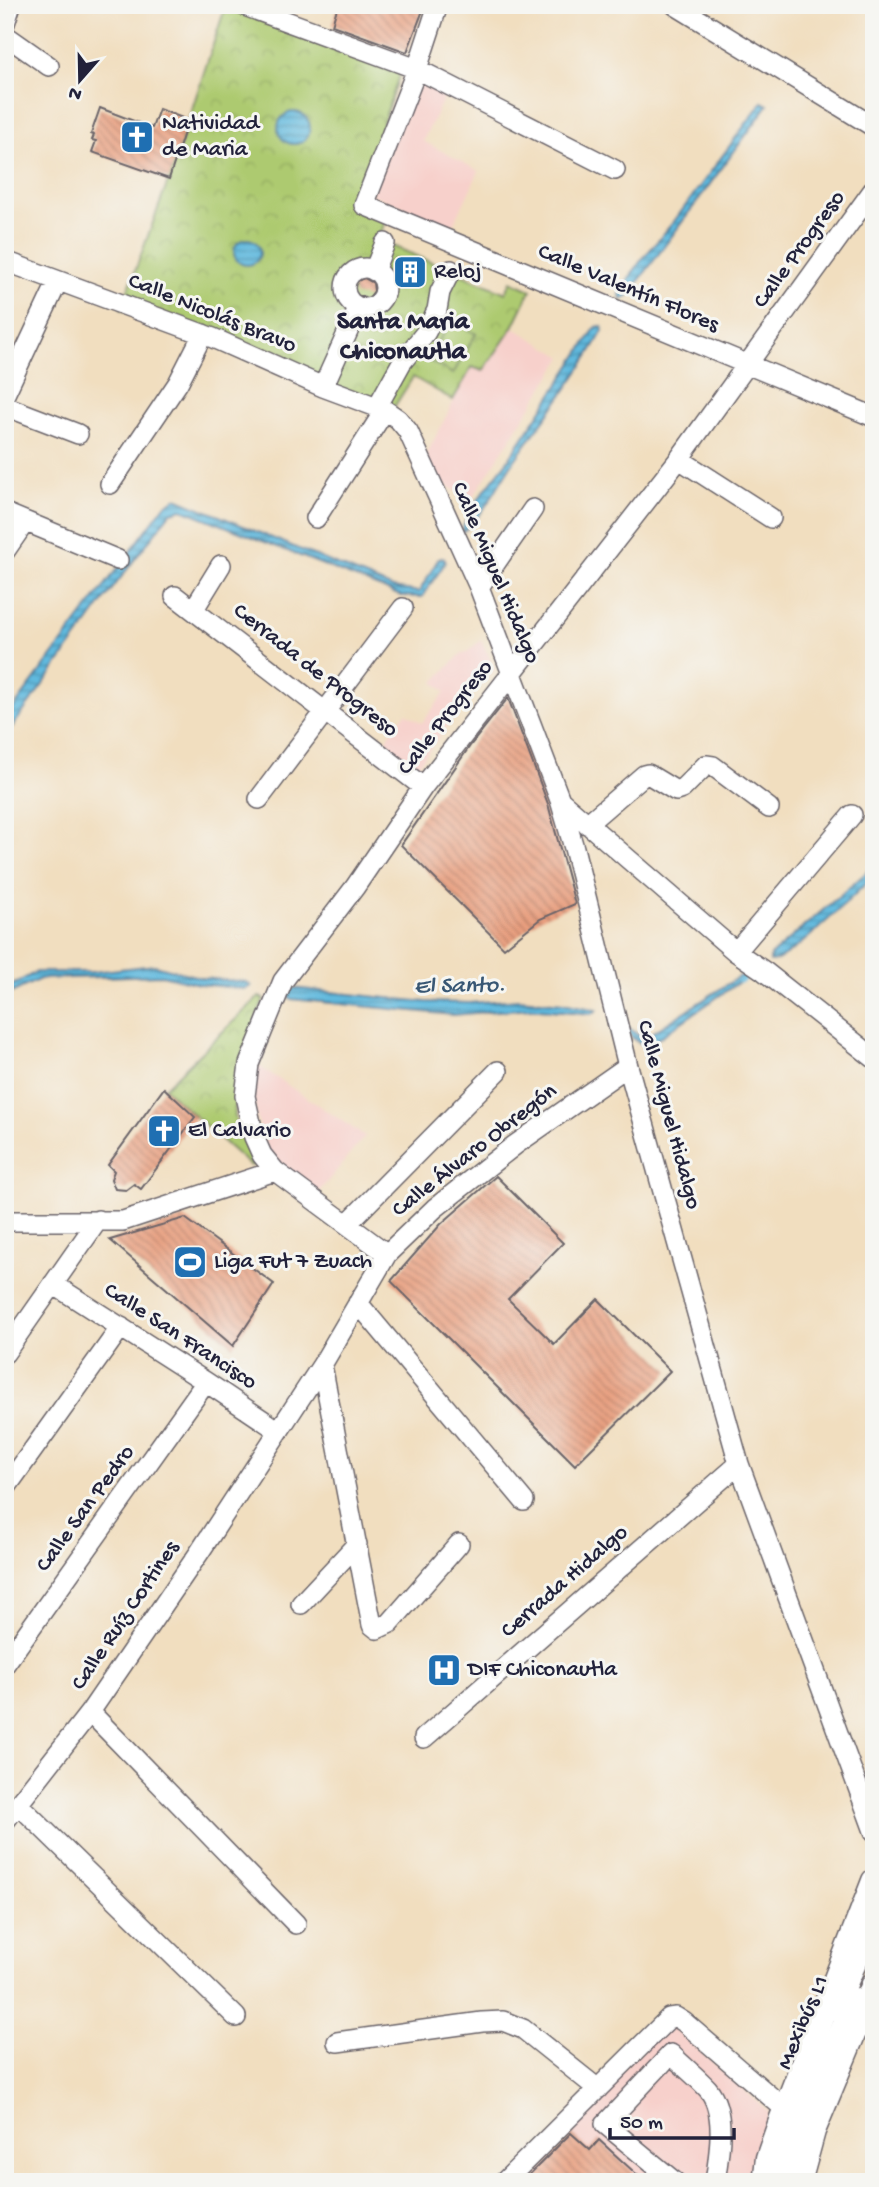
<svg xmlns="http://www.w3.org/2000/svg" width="879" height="2187" font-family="'Gochi Hand',sans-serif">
<defs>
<pattern id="park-crowns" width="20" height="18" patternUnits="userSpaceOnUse" patternTransform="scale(1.75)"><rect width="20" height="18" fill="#adca70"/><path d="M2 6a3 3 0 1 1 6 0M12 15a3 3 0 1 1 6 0" fill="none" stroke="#95ad62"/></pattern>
<pattern id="water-rules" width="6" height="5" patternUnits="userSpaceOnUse" patternTransform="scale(1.75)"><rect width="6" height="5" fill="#60b9de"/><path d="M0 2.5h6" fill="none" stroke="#4f96b5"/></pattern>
<pattern id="building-back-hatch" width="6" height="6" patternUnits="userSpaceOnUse" patternTransform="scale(1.75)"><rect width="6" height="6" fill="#e89e7e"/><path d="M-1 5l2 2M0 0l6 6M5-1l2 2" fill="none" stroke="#bc8068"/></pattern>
</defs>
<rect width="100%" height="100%" fill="#f6f6f2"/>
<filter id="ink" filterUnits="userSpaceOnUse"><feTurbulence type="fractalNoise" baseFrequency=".0143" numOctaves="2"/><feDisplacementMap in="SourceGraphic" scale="14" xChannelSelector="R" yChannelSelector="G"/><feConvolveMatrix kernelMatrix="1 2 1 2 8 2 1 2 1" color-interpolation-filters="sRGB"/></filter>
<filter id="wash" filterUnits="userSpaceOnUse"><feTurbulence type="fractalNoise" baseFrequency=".00686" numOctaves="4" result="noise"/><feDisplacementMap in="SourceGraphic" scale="28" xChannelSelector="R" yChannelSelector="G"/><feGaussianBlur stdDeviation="1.57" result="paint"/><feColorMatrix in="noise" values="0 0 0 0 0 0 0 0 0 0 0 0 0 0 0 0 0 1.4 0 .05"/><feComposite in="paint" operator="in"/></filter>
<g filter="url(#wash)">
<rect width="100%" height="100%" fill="#f1debf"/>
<path fill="#f7d0cb" d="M414 79 446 93 423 141 479 171 452 228 371 194Z
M513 327 563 357 471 500 428 475 423 461 472 366 483 370Z
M481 640 495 669 463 705 415 769 382 745 406 713 422 723 445 692 434 682 462 653H466Z
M254 1063 365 1136 318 1193 271 1162 257 1118 252 1089Z
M667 2022 769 2112 757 2182H517Z"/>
<path fill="url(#park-crowns)" stroke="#687656" stroke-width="2" d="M226 5H232L401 70 354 208 386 220 378 240 506 293 511 281 531 290 513 327 483 371 472 367 453 400 413 377 391 412 121 309 169 179Z
M259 997 264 999 235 1074V1117L254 1165 250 1166 164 1088Z"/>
<path fill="#adca70" stroke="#687656" stroke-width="2" d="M451 320 476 334 453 374 428 360Z"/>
<path fill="url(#water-rules)" stroke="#416e8c" stroke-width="2" d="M762 102 768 105 627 297 621 300 620 292 640 262 675 220Z
M278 128a16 16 0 1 1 32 0a16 16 0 1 1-32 0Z
M234 252a13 13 0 1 1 26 0a13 13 0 1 1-26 0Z
M602 326 603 331C577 378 543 420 512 464 498 485 481 520 461 533 469 506 492 482 508 460 538 416 567 372 596 327Z
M176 498 393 588 419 592 439 558H444L445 563 422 597 401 596 182 509 171 512 116 584 5 737V720L14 707 165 505Z
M874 866V876C856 892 789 962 770 962V956Z
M155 965 202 978 246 982 251 986 246 989 199 984 162 975 40 979 5 996V989L36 972H93Z
M740 976 746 977 653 1042C639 1048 629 1037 624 1024L637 1034 646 1037Z
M292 988 426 1002 469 1003 519 999 563 1003 597 1010 592 1014 529 1008 453 1015 291 999 284 992Z"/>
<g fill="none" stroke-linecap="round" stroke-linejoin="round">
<path stroke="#60b9de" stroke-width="5" d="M740 981 749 975"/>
</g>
<g id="blocks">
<path fill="url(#building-back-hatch)" d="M338 5H425L407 52 332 25Z
M100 108 152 128 159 109 188 120 169 179 92 152 96 141 92 140 94 135 91 134Z
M364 278 373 283 374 291 368 299 363 296H355L352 288 357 281Z
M508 698 548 804 575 904 540 919 504 948 401 845 470 746Z
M164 1088 195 1117 141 1189 134 1184 126 1190 115 1189 111 1179 114 1171 108 1165Z
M496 1176 563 1243 508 1299 554 1344 598 1299 670 1371 575 1465 391 1281 441 1224Z
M185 1218 274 1284 233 1346 110 1240Z
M571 2133 590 2150 599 2140 645 2182H522Z"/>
</g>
</g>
<g filter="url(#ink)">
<use href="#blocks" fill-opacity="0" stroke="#6a6469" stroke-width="2"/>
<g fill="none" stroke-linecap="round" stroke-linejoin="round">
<g stroke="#6a6469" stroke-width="22">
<path id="minor" d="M242 5 417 69 615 170
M438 5 417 69 364 205 874 417
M675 5 874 127
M5 23 11 5
M5 35 49 66
M5 261 213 338 323 387 385 410 398 419 408 431 479 587 560 800 574 848 628 1066 739 1464 874 1831
M345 288a20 20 0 1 1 40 0a20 20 0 1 1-40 0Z
M374 271 385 243
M323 387 359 307
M5 394 58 281
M5 406 78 434
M377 407 402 362 426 332 437 310 440 292 451 270
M679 459 771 518
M110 484 178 383 203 334
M5 513 118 560
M316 518 385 410
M5 551 25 522
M479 587 533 509
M175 596 423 787
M194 609 221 565
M259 799 403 608
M561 801 736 952 764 971 874 1058
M587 824 644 775 648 774 676 791 682 789 706 765 713 766 769 808
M736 952 852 815
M5 1221H123L275 1171
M347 1224 498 1071
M387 1254 275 1171 262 1155 254 1137 245 1096 249 1064 283 981 355 887 423 787 679 459 874 189
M53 1284 206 1382 279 1431
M358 1303 524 1501
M5 1353 98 1220
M322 1365 372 1625 377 1629 390 1623 459 1544
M5 1489 121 1327
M301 1604 357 1544
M5 1664 206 1382
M90 1712 296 1924
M424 1738 739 1464
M19 1805 236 2017
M5 1821 90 1712 199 1553 322 1365 387 1254 435 1208 515 1145 628 1066
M836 2010 874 1924
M337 2042 482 2022 503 2021 523 2029 598 2089
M504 2182 669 2018 676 2017 684 2022 786 2110
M675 2182 605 2124 671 2054C683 2066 697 2077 708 2089 727 2112 719 2154 715 2182
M784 2182 789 2145 853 1997"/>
</g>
<g stroke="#6a6469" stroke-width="27">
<path id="major" d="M765 2182 768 2158 782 2118 874 1881
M799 2182 813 2131 874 1984"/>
</g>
<use href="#minor" stroke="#fff" stroke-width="19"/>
<use href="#major" stroke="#fff" stroke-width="24"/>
</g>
</g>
<defs>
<g id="church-square" transform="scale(1.75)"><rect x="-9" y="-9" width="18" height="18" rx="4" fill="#1f6fb2" stroke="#f6f6f2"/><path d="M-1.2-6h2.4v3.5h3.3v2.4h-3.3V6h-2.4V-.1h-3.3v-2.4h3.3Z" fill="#fff"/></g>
<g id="building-square" transform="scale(1.75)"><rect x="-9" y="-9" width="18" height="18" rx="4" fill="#1f6fb2" stroke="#f6f6f2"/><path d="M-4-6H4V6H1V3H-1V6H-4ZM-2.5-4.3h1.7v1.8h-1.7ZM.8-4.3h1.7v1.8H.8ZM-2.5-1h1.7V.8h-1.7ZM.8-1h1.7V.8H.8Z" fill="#fff"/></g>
<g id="stadium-square" transform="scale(1.75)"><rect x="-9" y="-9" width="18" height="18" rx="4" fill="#1f6fb2" stroke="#f6f6f2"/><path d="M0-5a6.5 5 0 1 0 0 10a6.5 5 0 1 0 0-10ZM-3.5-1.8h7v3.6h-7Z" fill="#fff"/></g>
<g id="hospital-square" transform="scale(1.75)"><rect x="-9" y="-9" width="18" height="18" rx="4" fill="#1f6fb2" stroke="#f6f6f2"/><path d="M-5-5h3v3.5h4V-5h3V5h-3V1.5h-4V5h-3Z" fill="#fff"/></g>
</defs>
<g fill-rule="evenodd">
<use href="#church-square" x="137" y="137"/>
<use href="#building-square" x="410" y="272"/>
<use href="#church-square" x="164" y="1131"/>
<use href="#stadium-square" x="190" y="1262"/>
<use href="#hospital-square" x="444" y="1670"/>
</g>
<g text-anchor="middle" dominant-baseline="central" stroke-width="6" stroke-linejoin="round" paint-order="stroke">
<g font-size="23" fill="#22223b" stroke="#f6f6f2" text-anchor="start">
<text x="162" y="124">Natividad<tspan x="162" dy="26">de Maria</tspan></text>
<text x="434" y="272">Reloj</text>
<text x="188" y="1131">El Calvario</text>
<text x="214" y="1262">Liga Fut 7 Zuach</text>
<text x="468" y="1670">DIF Chiconautla</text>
</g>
<g font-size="23" fill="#22223b" stroke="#f6f6f2">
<text transform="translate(800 250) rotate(-54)">Calle Progreso</text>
<text transform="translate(628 289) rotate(23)">Calle Valentín Flores</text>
<text transform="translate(212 314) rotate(22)">Calle Nicolás Bravo</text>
<text transform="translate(495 573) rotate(67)">Calle Miguel Hidalgo</text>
<text transform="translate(315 671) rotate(38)">Cerrada de Progreso</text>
<text transform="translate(446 718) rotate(-52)">Calle Progreso</text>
<text transform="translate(668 1115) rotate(75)">Calle Miguel Hidalgo</text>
<text transform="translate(475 1151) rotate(-38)">Calle Álvaro Obregón</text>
<text transform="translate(180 1337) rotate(33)">Calle San Francisco</text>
<text transform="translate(86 1509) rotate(-54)">Calle San Pedro</text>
<text transform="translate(565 1582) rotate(-41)">Cerrada Hidalgo</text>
<text transform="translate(126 1616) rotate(-56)">Calle Ruíz Cortines</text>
<text transform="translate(804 2023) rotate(-67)">Mexibús L1</text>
</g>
<g font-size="24" font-style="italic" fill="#385774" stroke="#f6f6f2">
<text transform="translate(460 987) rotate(-1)">El Santo.</text>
</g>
<g font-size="26" font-weight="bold" fill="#22223b" stroke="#f6f6f2">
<text x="403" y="323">Santa Maria<tspan x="403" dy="30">Chiconautla</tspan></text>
</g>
</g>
<rect width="879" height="2187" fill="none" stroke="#f6f6f2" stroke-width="28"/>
<g transform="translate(80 80) rotate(200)" stroke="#f6f6f2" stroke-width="5" paint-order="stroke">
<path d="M0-5L12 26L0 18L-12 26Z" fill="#22223b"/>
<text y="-10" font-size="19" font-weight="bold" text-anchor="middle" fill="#22223b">N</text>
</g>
<path d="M610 2128v10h124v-10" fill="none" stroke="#22223b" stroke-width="3.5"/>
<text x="620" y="2128" font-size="21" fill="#22223b" stroke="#f6f6f2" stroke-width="5" paint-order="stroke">50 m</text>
</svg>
